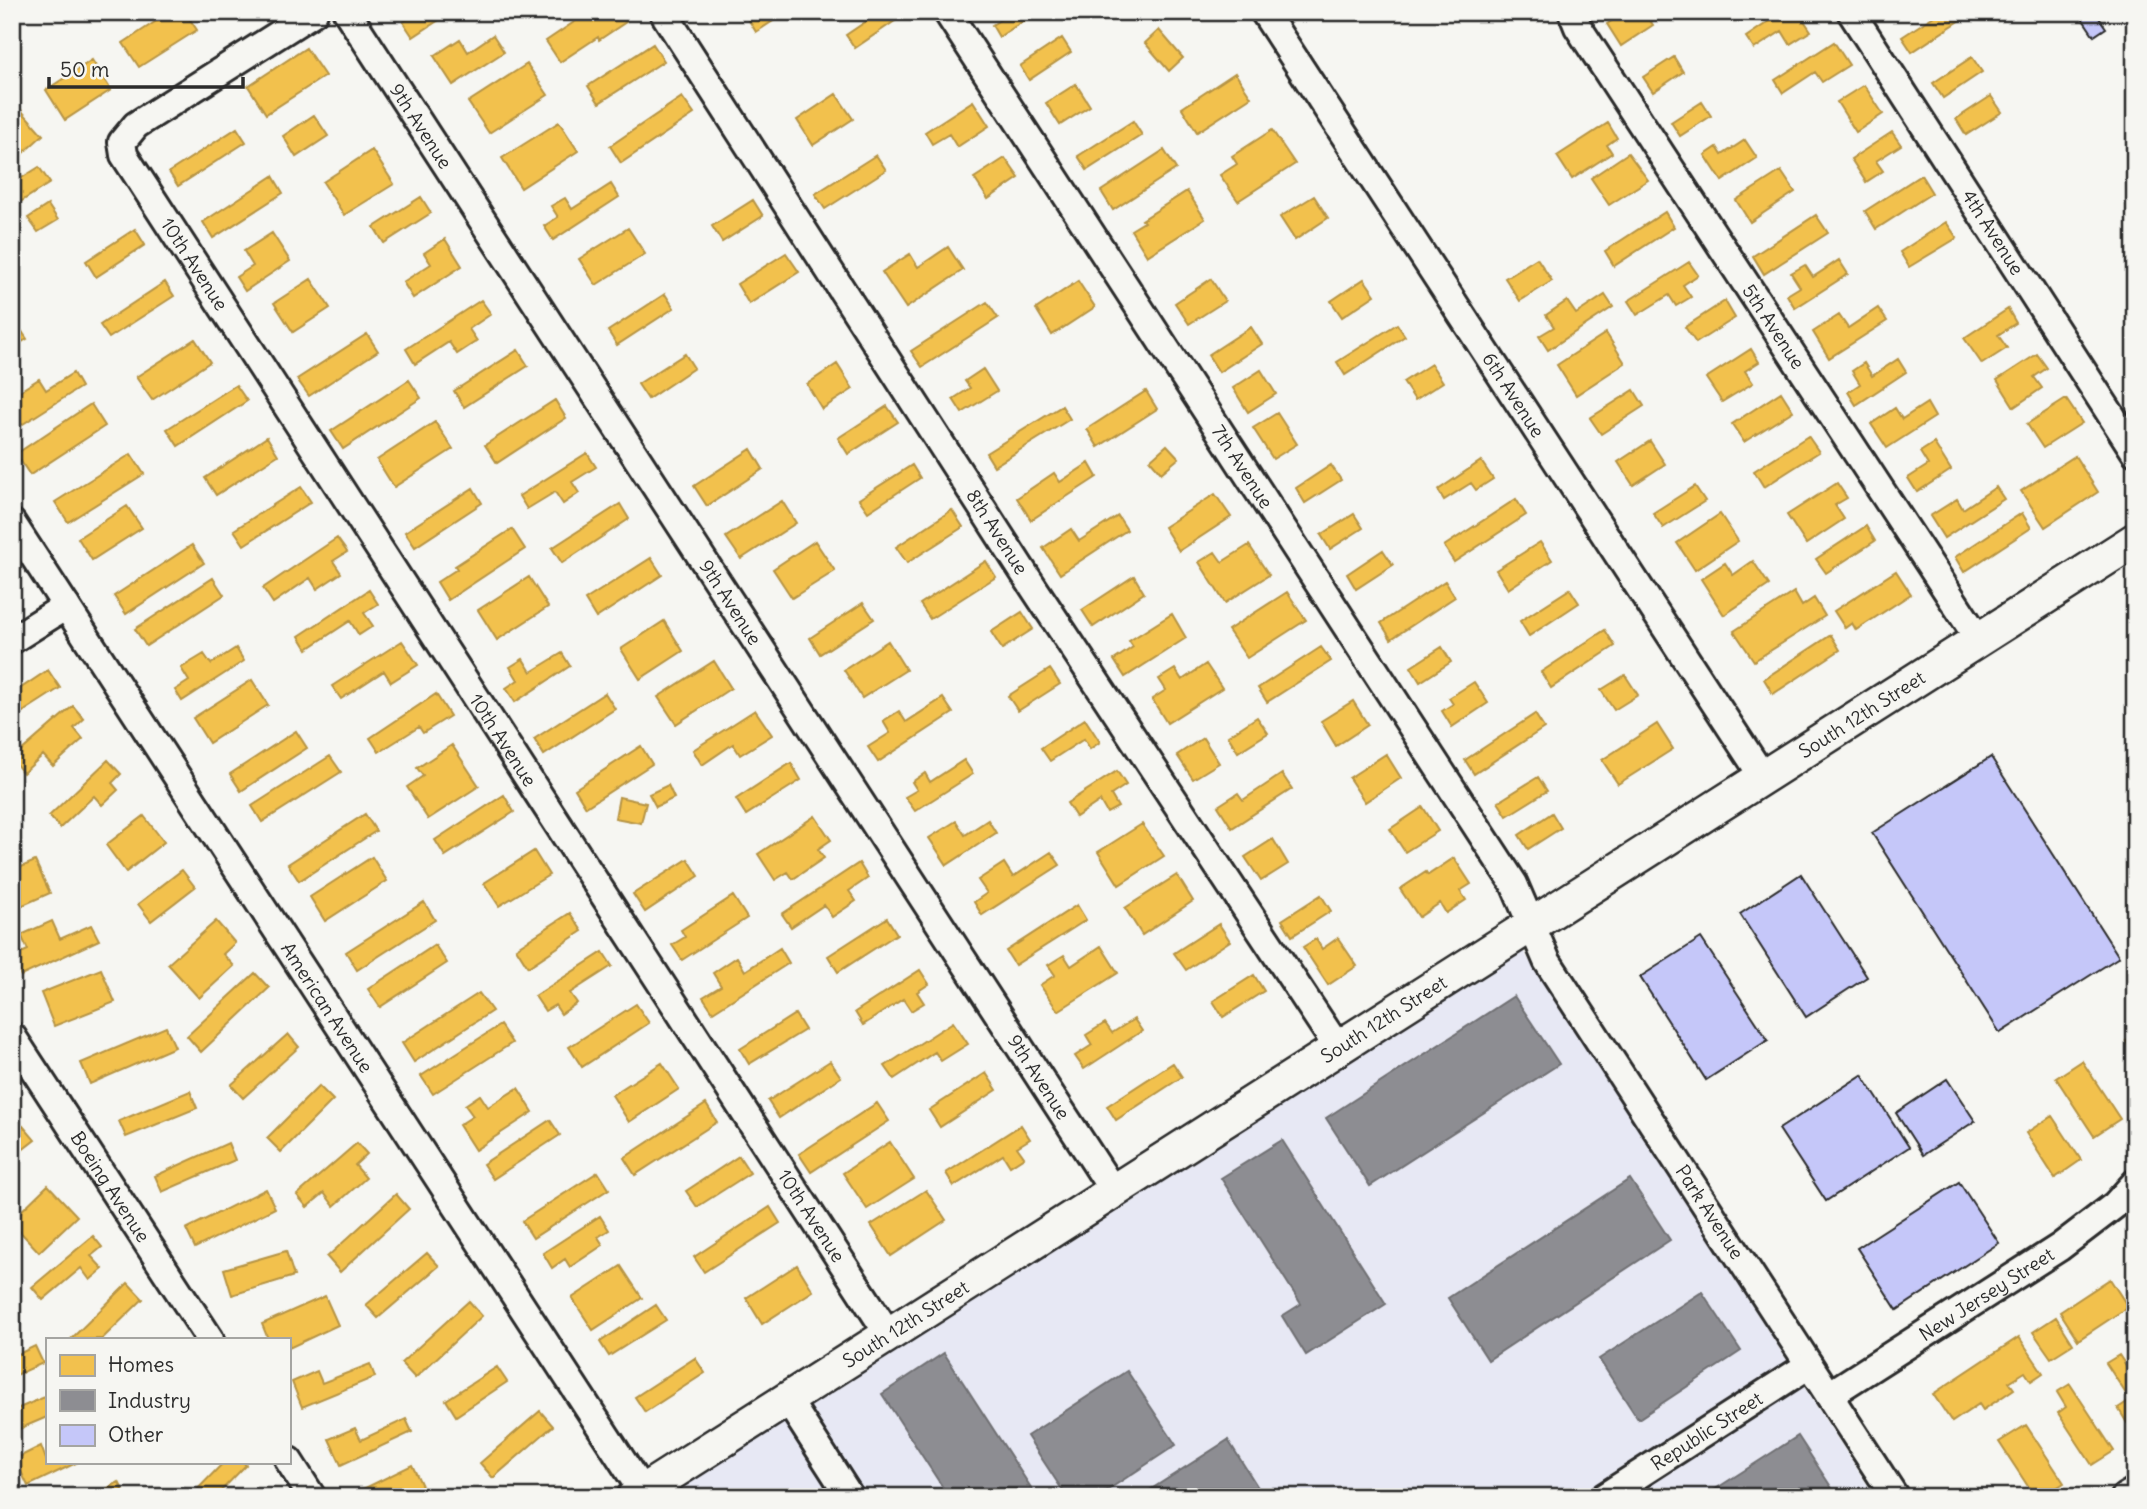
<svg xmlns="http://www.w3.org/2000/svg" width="2147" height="1509" font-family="Delius,sans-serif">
<rect width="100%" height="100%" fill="#f6f6f2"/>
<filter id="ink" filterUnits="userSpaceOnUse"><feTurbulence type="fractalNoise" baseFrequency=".0143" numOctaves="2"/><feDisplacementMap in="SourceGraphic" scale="14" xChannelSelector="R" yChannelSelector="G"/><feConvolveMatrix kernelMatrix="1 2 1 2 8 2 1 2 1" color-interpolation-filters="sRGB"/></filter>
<g filter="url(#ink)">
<path fill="#e7e8f4" d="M1519 945 1875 1497H665Z"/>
<path fill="#f2c14e" stroke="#b69444" stroke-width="2" d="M166 12H185L197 30 139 67 123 43 167 14Z
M418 12H451L413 37 403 22Z
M589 12H619L626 22 599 40 598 37 560 62 546 41Z
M744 12H783L784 14 756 32Z
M880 12H908L855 48 846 35Z
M1004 12H1037L999 37 992 25 1006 16Z
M1625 12H1644L1653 25 1621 46 1607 24Z
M1783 12H1813L1803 19 1811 31 1790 44 1782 31 1754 49 1746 37Z
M1940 12 1970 14 1912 52 1902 37Z
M1159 30 1183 58 1169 71 1145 43Z
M493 35 504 52 453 85 434 56 460 39 468 52Z
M1062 38 1071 52 1029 80 1020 66Z
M1834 42 1849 65 1822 82 1815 72 1783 93 1775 80Z
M653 44 664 61 599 103 588 86Z
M306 48 325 76 266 114 248 86Z
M1674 57 1683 72 1653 92 1643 77Z
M1972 57 1982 72 1943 98 1933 83Z
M92 60 111 90 65 120 46 90Z
M527 64 548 95 489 133 468 102Z
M1235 73 1251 97 1197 132 1182 108Z
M1076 84 1090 106 1060 125 1046 103Z
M1864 85 1883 114 1856 132 1837 102Z
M836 94 853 119 813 145 797 120Z
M1991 96 2002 112 1966 135 1956 119Z
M682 97 694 114 621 163 610 146Z
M12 100 43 135 12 163Z
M973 101 989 126 957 147 949 134 932 144 925 132Z
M1702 102 1711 116 1680 136 1671 122Z
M314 115 328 136 296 157 283 136Z
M1133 121 1142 135 1087 170 1078 156Z
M559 122 578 151 521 188 502 158Z
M1608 123 1617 138 1607 145 1612 153 1572 179 1557 156Z
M237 128 246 142 178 186 169 172Z
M1272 130 1295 164 1238 201 1220 175 1237 164 1232 156Z
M1892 132 1901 145 1876 161 1883 171 1866 182 1851 159Z
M1745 140 1757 158 1722 181 1705 155 1717 147 1722 155Z
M372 150 394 184 344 215 323 182Z
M1164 150 1176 169 1113 210 1101 191Z
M1628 153 1648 180 1609 205 1591 178Z
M876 155 886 170 825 209 815 194Z
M1005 158 1019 178 988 199 974 178Z
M39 167 50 183 17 204 12 196V184Z
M1781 171 1795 192 1750 222 1736 200Z
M1921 175 1932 193 1876 229 1865 211Z
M273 176 283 193 213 238 203 222Z
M611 184 619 197 553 240 544 226 558 217 551 206 565 198 572 209Z
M1187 191 1205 219 1147 256 1131 230 1144 222 1142 220Z
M1314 196 1328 218 1295 240 1280 217Z
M421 197 431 213 384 243 374 227Z
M753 200 763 216 722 242 712 226Z
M48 205 58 220 38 232 28 218Z
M1665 212 1674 227 1614 266 1605 251Z
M1816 215 1828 233 1764 274 1753 256Z
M1946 222 1957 238 1909 267 1900 252Z
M628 228 645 254 596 285 579 259Z
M135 229 145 245 96 277 86 261Z
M272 233 290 261 245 291 236 277 253 266 244 251Z
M445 239 462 266 413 298 403 282 431 264 424 253Z
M948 247 963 270 906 308 882 272 910 254 918 267Z
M786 253 799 272 749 304 737 284Z
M1537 258 1552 281 1520 301 1505 278Z
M1839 260 1848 274 1795 308 1787 295 1800 287 1791 273 1805 265 1813 277Z
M1689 262 1698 275 1683 285 1691 297 1676 306 1669 295 1637 315 1628 301Z
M311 279 330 308 293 332 274 303Z
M1211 279 1225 301 1189 324 1175 303Z
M1364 279 1375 295 1342 317 1331 301Z
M1078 281 1095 307 1052 335 1036 309Z
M165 282 174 296 109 338 100 325Z
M665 294 674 308 617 345 608 331Z
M1605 295 1613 307 1548 350 1539 336 1554 327 1546 315 1567 301 1576 314Z
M481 300 491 314 469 329 477 341 457 354 449 342 415 364 406 349Z
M1725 301 1735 318 1696 343 1685 327Z
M987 302 998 318 922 367 911 351Z
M1878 308 1887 321 1829 358 1813 332 1839 315 1848 328Z
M2008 309 2016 323 1998 335 2007 348 1982 364 1964 338Z
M17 324 27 339 12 348V328Z
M1397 324 1405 336 1345 375 1337 362Z
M1251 327 1262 344 1219 372 1208 355Z
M1606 333 1625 363 1576 395 1557 365Z
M367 334 378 351 309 396 297 379Z
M195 339 210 362 152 400 136 377Z
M1751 349 1759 362 1745 371 1753 383 1722 402 1706 378Z
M518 350 528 366 464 407 454 391Z
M685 354 694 368 648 399 638 384Z
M2037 354 2047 368 2034 377 2042 388 2014 407 1997 380Z
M1898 359 1906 372 1856 405 1848 392 1860 384 1852 371 1864 363 1872 376Z
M837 364 853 389 822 409 807 384Z
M1431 364 1443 382 1415 400 1403 382Z
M983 369 997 391 962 413 953 399 970 388 965 381Z
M1261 370 1276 394 1248 412 1233 388Z
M73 373 81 387 12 431V413L16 411 12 405V396L39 379 46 390Z
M409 380 421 398 343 449 331 431Z
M236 385 247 401 178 446 167 429Z
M1634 390 1644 406 1601 434 1590 418Z
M1146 391 1157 409 1098 447 1087 429Z
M1781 392 1793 411 1744 442 1732 424Z
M2066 399 2082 423 2043 448 2027 424Z
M555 400 566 418 497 463 485 445Z
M1927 403 1935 417 1887 448 1871 424 1895 408 1902 419Z
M91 404 105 426 30 475 16 454Z
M887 406 898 422 848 454 838 438Z
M1062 406 1070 419 994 466 986 453Z
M1277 413 1297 444 1273 459 1253 428Z
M435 422 453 449 394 487 377 460Z
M1808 436 1819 452 1764 487 1754 471Z
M267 437 278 455 216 495 205 478Z
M1650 441 1665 464 1633 485 1618 462Z
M1934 443 1951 470 1917 492 1908 478 1928 465 1920 452Z
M1167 445 1179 458 1161 473 1150 460Z
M751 449 763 469 707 506 694 486Z
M587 453 596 467 572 482 579 493 563 504 555 492 527 509 519 496Z
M131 454 144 474 68 522 55 502Z
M2075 456 2098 492 2045 527 2021 491Z
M1481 461 1493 479 1476 490 1471 483 1444 500 1438 490Z
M1089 463 1097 477 1031 520 1017 498 1054 473 1060 482Z
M912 465 920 478 868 512 859 499Z
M1331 465 1341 480 1305 503 1296 488Z
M1837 483 1847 498 1835 505 1844 519 1806 544 1787 515Z
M1695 486 1705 501 1663 528 1653 513Z
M301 487 311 502 244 545 234 530Z
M1996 487 2004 499 1944 538 1930 516 1957 499 1963 509Z
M473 488 482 503 415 547 405 532Z
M1215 494 1231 517 1179 551 1164 527Z
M1516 499 1526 515 1454 562 1444 546Z
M782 501 796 523 741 559 726 537Z
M620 504 629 519 562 563 552 548Z
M127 506 142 528 92 560 78 538Z
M952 510 963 527 907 563 896 547Z
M2022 513 2031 528 1964 572 1955 557Z
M1354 514 1363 528 1330 549 1321 535Z
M1720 514 1738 541 1695 570 1677 543Z
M1118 516 1127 530 1060 574 1043 548 1071 529 1079 541Z
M1866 526 1875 541 1826 573 1816 559Z
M512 529 525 549 448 600 437 582 457 569 455 566Z
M337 538 347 552 333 561 341 573 317 589 310 578 273 603 263 588Z
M815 541 835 571 792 598 773 569Z
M1540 542 1552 560 1508 589 1496 570Z
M192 545 204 563 126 614 114 596Z
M1249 545 1269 575 1225 603 1199 562 1215 552 1222 562Z
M1383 550 1393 565 1356 589 1347 574Z
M651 558 662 575 596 618 585 600Z
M986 561 996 577 930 619 920 604Z
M1753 561 1769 585 1724 615 1701 579 1725 563 1733 575Z
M1896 571 1911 594 1856 630 1852 623 1845 628 1834 611Z
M1134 576 1144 593 1093 627 1082 610Z
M529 577 548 607 497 640 478 610Z
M213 578 224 595 146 646 135 629Z
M1445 581 1455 597 1391 639 1381 623Z
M1570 589 1579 603 1529 636 1520 621Z
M369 590 378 604 364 613 373 626 359 635 350 621 307 649 299 636Z
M1287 592 1306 620 1247 658 1228 630Z
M1794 592 1802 606 1814 598 1825 616 1754 661 1734 631Z
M863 603 874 619 820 654 810 638Z
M1022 612 1033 629 1002 649 991 632Z
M1172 614 1186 638 1125 677 1114 660 1133 647 1129 641Z
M664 621 683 651 640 679 621 649Z
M1605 630 1615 646 1551 688 1541 672Z
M1831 635 1840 650 1773 694 1764 679Z
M402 641 418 665 391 682 384 671 341 699 332 686Z
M888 641 906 670 862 698 844 670Z
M1321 647 1331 661 1267 702 1258 688Z
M1442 647 1451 662 1420 682 1411 667Z
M236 648 244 661 182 701 175 690 189 681 181 668 204 654 211 664Z
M562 653 570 666 515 702 506 688 518 680 510 667 523 659 531 672Z
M714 661 731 688 676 724 658 697Z
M1206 664 1222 688 1167 723 1152 699 1166 690 1159 679 1175 669 1182 680Z
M1050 669 1060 684 1018 711 1008 696Z
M48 670 60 688 12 719V694Z
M1625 675 1638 695 1614 710 1601 690Z
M252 680 268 705 209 743 193 718Z
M1474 682 1488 703 1452 727 1442 711 1453 704 1449 698Z
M605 693 615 709 544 755 534 739Z
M436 694 450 716 423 733 419 727 379 752 370 738Z
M943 698 953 713 878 762 868 747 890 733 883 721 899 711 906 722Z
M1353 701 1368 725 1336 746 1321 721Z
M73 706 84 719 74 728 83 739 53 766 43 755 23 773 12 759Z
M755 710 772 735 740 755 733 744 702 765 693 750Z
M1535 714 1544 728 1474 774 1465 760Z
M1257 717 1268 733 1238 752 1228 736Z
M1085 719 1100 742 1090 749 1084 739 1050 761 1041 748Z
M1657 724 1673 749 1618 784 1602 760Z
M296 731 307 748 241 791 230 774Z
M1203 738 1219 763 1193 779 1177 755Z
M452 745 479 786 428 819 407 787 423 776 417 768Z
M641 746 652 764 586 807 575 789Z
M1386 754 1401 778 1365 802 1349 778Z
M330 756 341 772 262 822 252 806Z
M108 760 121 774 112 783 118 790 102 805 94 796 60 828 49 816Z
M964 760 973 774 915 811 905 797 917 790 912 782 925 773 930 782Z
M791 763 801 780 746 815 736 799Z
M1117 771 1126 785 1111 795 1118 807 1107 813 1100 801 1076 817 1067 803Z
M1282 774 1292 789 1232 828 1218 806 1238 793 1243 800Z
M1538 777 1547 791 1507 816 1498 802Z
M668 785 674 798 656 807 649 794Z
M504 795 514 812 445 856 435 840Z
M619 797 646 803 641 823 615 818Z
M1423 807 1438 831 1405 852 1390 829Z
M1552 813 1561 828 1528 849 1519 835Z
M365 814 376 831 299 881 288 864Z
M144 816 164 842 126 872 106 845Z
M815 816 831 840 818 849 824 858 793 879 788 872 775 880 758 854Z
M988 820 996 833 947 865 929 838 956 821 965 835Z
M1142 824 1164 856 1119 885 1098 852Z
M1273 839 1288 864 1261 881 1245 857Z
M534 851 549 875 499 906 484 883Z
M1051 852 1060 865 982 915 974 902 987 893 978 880 1004 863 1013 877Z
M372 857 387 881 325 921 310 897Z
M1454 858 1471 884 1460 891 1466 900 1446 913 1440 903 1419 917 1400 889 1426 872 1428 875Z
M688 859 699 876 645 912 633 894Z
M35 861 50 893 12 910V871Z
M859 863 868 878 849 891 856 901 832 917 824 905 791 927 782 914Z
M182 870 195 887 151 921 138 904Z
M1177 875 1193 901 1142 935 1125 908Z
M1321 895 1331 911 1292 936 1282 920Z
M733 896 747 918 682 960 672 945 685 937 681 930Z
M424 902 435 920 357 970 346 952Z
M1077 905 1086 920 1015 965 1006 951Z
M570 913 582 931 528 967 516 948Z
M887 918 897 934 838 972 828 956Z
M52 921 60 939 91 925 99 940 21 976 12 957 28 950 21 935Z
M216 921 235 943 223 954 234 966 199 998 168 964Z
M1219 924 1230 941 1186 970 1174 953Z
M1338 938 1357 966 1328 985 1303 947 1316 939 1322 949Z
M435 945 447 963 380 1007 368 989Z
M1101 946 1118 973 1058 1011 1040 985 1055 975 1048 965 1064 955 1071 966Z
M780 948 789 963 713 1012 703 997 721 986 713 973 737 957 745 971Z
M603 952 612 966 570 993 577 1003 561 1014 555 1005 545 1011 535 996Z
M101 969 115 1002 54 1026 41 993Z
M920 970 929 984 917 992 924 1003 911 1011 903 999 863 1025 855 1012Z
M255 973 269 988 201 1052 187 1036Z
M1254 975 1264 991 1223 1017 1213 1001Z
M479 993 492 1011 414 1062 402 1043Z
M636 1004 649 1023 582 1067 569 1047Z
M795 1014 805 1030 749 1064 740 1049Z
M1134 1019 1142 1031 1084 1069 1075 1056 1092 1045 1086 1035 1105 1023 1112 1033Z
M953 1022 968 1044 941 1061 935 1052 894 1079 885 1066Z
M500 1025 512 1043 433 1094 421 1076Z
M166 1027 175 1047 90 1084 81 1063Z
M288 1034 299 1047 243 1098 231 1085Z
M2135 1037V1049L2130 1051 2126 1041Z
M830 1061 841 1077 779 1118 768 1101Z
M2082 1061 2120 1119 2094 1136 2056 1078Z
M662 1063 679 1089 629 1122 612 1095Z
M1173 1063 1182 1077 1116 1120 1107 1106Z
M986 1073 997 1090 940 1127 929 1110Z
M319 1086 333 1100 281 1152 267 1138Z
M518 1088 533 1112 475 1150 459 1125 473 1116 465 1105 480 1095 488 1107Z
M190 1091 197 1108 126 1137 119 1121Z
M877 1103 889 1121 811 1172 799 1154Z
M706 1104 717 1122 635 1175 624 1158Z
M2052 1116 2081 1160 2055 1178 2026 1133Z
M550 1120 560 1135 493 1179 483 1164Z
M1021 1125 1030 1139 1017 1147 1024 1157 1010 1166 1003 1155 954 1186 946 1173Z
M23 1126 35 1140 12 1158V1135Z
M890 1142 914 1179 867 1209 843 1173Z
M228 1143 235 1160 162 1192 155 1176Z
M357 1143 367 1154 355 1165 366 1178 334 1206 324 1193 307 1207 297 1195Z
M739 1156 750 1173 697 1207 686 1191Z
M598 1172 609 1189 533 1238 522 1221Z
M48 1185 77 1216 39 1252 12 1223V1220Z
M266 1189 275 1208 195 1248 186 1229Z
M926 1190 946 1220 891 1256 871 1225Z
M396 1194 409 1209 340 1272 327 1257Z
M770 1207 780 1223 704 1272 694 1257Z
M600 1216 609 1230 598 1237 603 1245 570 1267 565 1259 552 1268 543 1253Z
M93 1236 102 1247 91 1256 103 1269 90 1280 81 1268 43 1300 32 1287Z
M286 1251 294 1276 232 1295 224 1269Z
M427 1253 439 1266 378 1318 366 1305Z
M797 1265 813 1291 762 1324 746 1298Z
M621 1266 642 1298 593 1330 572 1298Z
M2110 1279 2128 1307 2078 1340 2060 1312Z
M128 1283 143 1299 102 1339H71Z
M325 1296 338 1325 289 1348V1339H268L262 1324Z
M469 1301 482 1316 415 1378 401 1363Z
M656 1305 666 1320 609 1356 600 1342Z
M2056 1317 2073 1344 2051 1358 2033 1332Z
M2019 1337 2043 1373 2031 1381 2025 1372 2009 1382 2014 1389 1983 1410 1979 1404 1952 1422 1933 1394Z
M35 1346 43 1363 12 1377V1357Z
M2119 1355 2135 1379V1419L2127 1423 2118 1408 2130 1400 2106 1363Z
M695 1358 705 1373 645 1412 635 1397Z
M370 1364 375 1377 302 1407 292 1382 317 1371 322 1383Z
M497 1367 507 1382 456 1416 446 1400Z
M2070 1384 2114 1451 2092 1465 2058 1413 2066 1407 2057 1392Z
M47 1396V1417L12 1432V1411Z
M540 1411 553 1426 493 1478 480 1463Z
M406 1419 412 1432 341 1465 329 1439 355 1428 361 1440Z
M2026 1425 2064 1483 2042 1497H2035L1999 1442Z
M41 1446 47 1462H78L28 1486 15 1459Z
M224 1462H243L246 1465 215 1497H190Z
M412 1465 426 1494 421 1497H362L359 1491Z
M119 1482 126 1496 92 1497Z"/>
<path fill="#8d8d92" stroke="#707073" stroke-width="2" d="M1514 996 1559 1064 1370 1186 1326 1118Z
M1282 1140 1386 1304 1306 1355 1282 1316 1301 1304 1221 1178Z
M1630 1179 1670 1240 1488 1360 1448 1298Z
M1702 1292 1741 1351 1638 1419 1599 1359Z
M944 1353 1037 1497H949L882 1394Z
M1127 1371 1176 1445 1097 1497H1067L1027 1436Z
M1798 1436 1837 1496 1718 1497 1714 1490Z
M1228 1440 1264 1497H1139Z"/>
<path fill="#c5c7f9" stroke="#2b2b2b" stroke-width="2" d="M2078 12H2095L2106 28 2094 36Z
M1991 757 2119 957 2000 1033 1872 833Z
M1801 874 1867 977 1806 1017 1740 914Z
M1701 938 1768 1040 1706 1080 1640 977Z
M1862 1075 1909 1147 1826 1201 1779 1129Z
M1947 1079 1975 1121 1923 1155 1896 1113Z
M1959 1182 1999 1243 1897 1310 1857 1248Z"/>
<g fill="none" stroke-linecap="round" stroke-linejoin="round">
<g stroke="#2b2b2b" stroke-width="32">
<g id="minor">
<path id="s1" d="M314 12 136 125 122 142 124 155 889 1335"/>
<path id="s2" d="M347 12 1114 1192"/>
<path id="s3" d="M663 12 1024 573 1338 1048"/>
<path id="s4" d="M947 12 1514 884 1547 961 1895 1497"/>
<path id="s5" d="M1264 12 1763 777"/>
<path id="s6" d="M1572 12 1578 27 1979 640"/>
<path id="s7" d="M1851 12 2135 452"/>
<path id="s8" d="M12 523 642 1491"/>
<path d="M12 640 66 606"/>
<path id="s9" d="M12 1036 210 1339"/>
<path id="s10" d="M1829 1395 2060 1247 2115 1205 2135 1183"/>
<path d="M787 1399 850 1497"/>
<path d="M289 1461 312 1497"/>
<path id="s11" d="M1604 1497 1809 1365"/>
<path d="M2125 1497 2135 1491"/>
</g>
</g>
<g stroke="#2b2b2b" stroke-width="38">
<g id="tertiary">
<path id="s12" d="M634 1497 2135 540"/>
</g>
</g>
<use href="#minor" stroke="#f6f6f2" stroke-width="26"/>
<use href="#tertiary" stroke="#f6f6f2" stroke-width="33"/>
</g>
</g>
<g text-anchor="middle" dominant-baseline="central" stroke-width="7" stroke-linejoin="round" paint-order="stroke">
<g font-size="19" fill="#2b2b2b" stroke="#f6f6f2">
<text stroke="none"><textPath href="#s2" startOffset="136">9th Avenue</textPath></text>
<text stroke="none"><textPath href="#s7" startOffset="262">4th Avenue</textPath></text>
<text stroke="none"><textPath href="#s1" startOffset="376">10th Avenue</textPath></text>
<text stroke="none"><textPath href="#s6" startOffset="374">5th Avenue</textPath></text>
<text stroke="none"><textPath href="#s5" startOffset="457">6th Avenue</textPath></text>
<text stroke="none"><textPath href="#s4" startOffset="542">7th Avenue</textPath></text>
<text stroke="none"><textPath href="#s3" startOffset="618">8th Avenue</textPath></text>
<text stroke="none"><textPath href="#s2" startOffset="704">9th Avenue</textPath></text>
<text stroke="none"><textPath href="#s12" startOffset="1456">South 12th Street</textPath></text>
<text stroke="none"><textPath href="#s1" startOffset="943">10th Avenue</textPath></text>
<text stroke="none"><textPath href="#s8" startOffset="578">American Avenue</textPath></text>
<text stroke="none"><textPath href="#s12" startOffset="889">South 12th Street</textPath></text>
<text stroke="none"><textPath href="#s2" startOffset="1270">9th Avenue</textPath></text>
<text stroke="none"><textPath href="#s9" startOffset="180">Boeing Avenue</textPath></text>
<text stroke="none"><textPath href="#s4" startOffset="1423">Park Avenue</textPath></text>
<text stroke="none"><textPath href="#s1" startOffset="1510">10th Avenue</textPath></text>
<text stroke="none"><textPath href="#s10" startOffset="187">New Jersey Street</textPath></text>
<text stroke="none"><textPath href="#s12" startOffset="322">South 12th Street</textPath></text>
<text stroke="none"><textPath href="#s11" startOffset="122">Republic Street</textPath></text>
</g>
</g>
<rect width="2147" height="1509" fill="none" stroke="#f6f6f2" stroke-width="42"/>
<rect x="21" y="21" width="2105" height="1467" fill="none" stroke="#2b2b2b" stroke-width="2.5" filter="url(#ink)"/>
<rect x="46" y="1338" width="245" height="126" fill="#f6f6f2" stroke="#a5a5a2" stroke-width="2"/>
<rect x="60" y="1355" width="35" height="21" fill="#f2c14e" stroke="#a5a5a2" stroke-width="2"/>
<text x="108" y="1372" font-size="21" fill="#2b2b2b">Homes</text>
<rect x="60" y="1390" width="35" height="21" fill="#8d8d92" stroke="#a5a5a2" stroke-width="2"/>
<text x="108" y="1408" font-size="21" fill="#2b2b2b">Industry</text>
<rect x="60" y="1425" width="35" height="21" fill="#c5c7f9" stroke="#a5a5a2" stroke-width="2"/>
<text x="108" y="1442" font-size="21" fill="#2b2b2b">Other</text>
<path d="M49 77v10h194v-10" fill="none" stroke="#2b2b2b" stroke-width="3.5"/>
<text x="60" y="77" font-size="21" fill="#2b2b2b" stroke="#f6f6f2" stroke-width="5" paint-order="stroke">50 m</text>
</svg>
